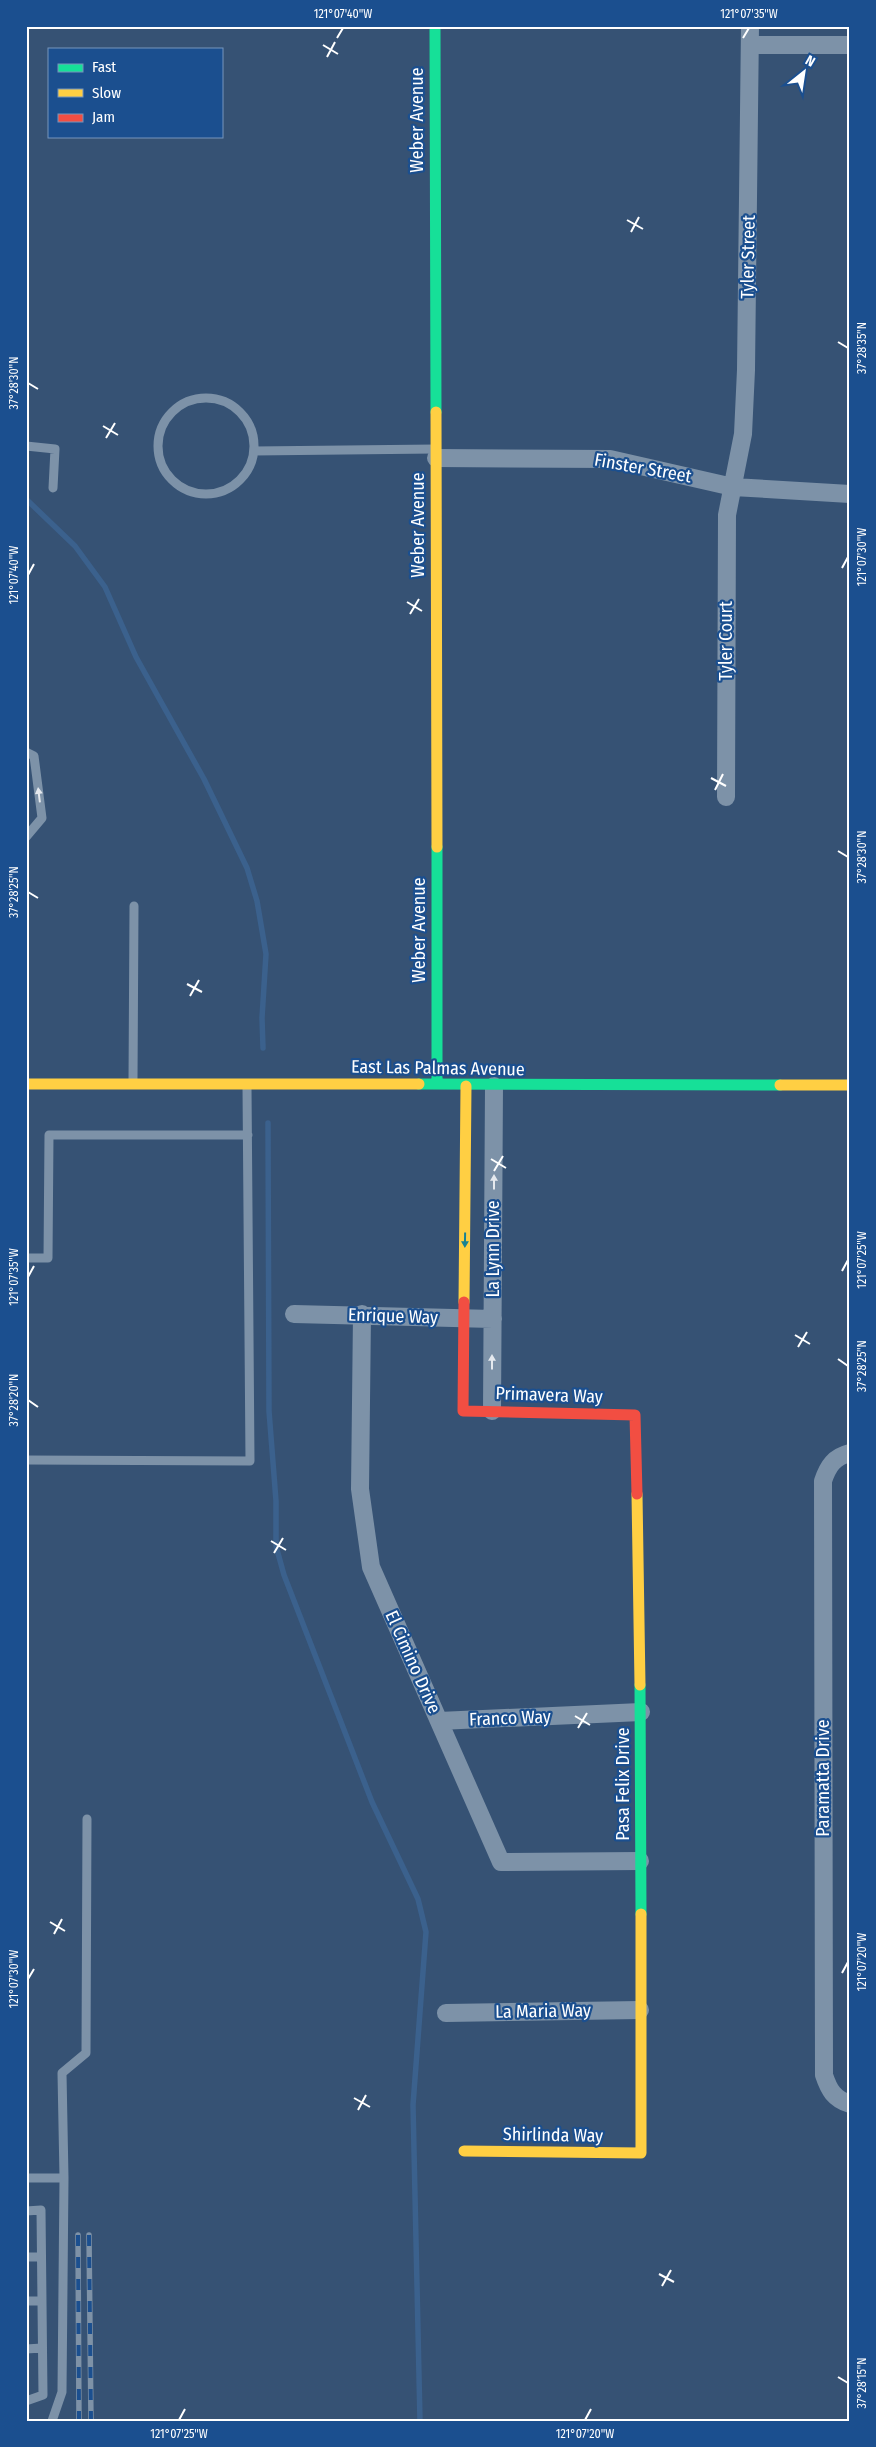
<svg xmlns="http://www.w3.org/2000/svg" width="876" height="2447" font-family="'Fira Sans Condensed',sans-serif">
<rect width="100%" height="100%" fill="#365274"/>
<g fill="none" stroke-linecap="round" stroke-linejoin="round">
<path stroke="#3b618d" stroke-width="5.5" d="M26 499 75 546 105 587 136 657 204 779 247 868 257 901 266 954 262 1018 263 1048
M268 1123 269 1411 276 1501V1546L284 1575 372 1802 418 1899 426 1932 413 2105 420 2421"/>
<path stroke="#7d92a8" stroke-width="9" d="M158 446a48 48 0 1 1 96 0a48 48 0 1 1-96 0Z
M26 446 55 449 53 488
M254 451 435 449
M26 752 34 756 42 818 26 837
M133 1081 134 906
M26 1258H48L49 1135H248
M26 1460 250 1461 247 1087
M26 2178H64L62 2392 52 2421
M64 2178 62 2073 86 2053 87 1819
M26 2211 41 2210 43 2395 26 2401
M26 2257H41
M26 2301H42
M26 2349 42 2348"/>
<path stroke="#7d92a8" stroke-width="18" d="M750 45H850
M436 458 610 459 733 487 850 494
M726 797 727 515 743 434 746 370 750 26
M294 1314 493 1319
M362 1314 360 1489 371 1567 501 1862 640 1861
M492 1411 494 1086
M850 1453C834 1457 828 1466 823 1481L824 2075C829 2090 834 2099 850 2104
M439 1721 641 1712
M446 2013 640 2010"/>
<path stroke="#16e098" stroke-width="11" d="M435 26 436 412
M437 847V1084
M419 1084 780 1085
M640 1685 641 1914"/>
<path stroke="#ffcf43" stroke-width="11" d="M436 412 437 847
M26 1084H419
M780 1085H850
M464 1302 466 1086
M637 1494 640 1685
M464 2151 641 2153V1914"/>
<path stroke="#f24e42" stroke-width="11" d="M464 1302 463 1411 635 1415 637 1494"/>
<g stroke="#7e92a7" stroke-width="5.5">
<path id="rail" d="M78 2235 79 2421
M89 2235 91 2421"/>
</g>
<use href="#rail" stroke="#1b4f8f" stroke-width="4" stroke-dasharray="11" stroke-linecap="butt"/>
</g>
<defs><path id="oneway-solid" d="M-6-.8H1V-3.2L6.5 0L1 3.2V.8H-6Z" transform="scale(1.25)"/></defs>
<g fill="#e5e9ee">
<use href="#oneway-solid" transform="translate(39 795) rotate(-97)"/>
<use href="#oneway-solid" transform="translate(494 1182) rotate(-90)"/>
<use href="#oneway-solid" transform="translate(492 1362) rotate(-90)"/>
</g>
<use fill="#198292" href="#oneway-solid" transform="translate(465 1240) rotate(91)"/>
<path fill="none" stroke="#fff" stroke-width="2" d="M337 38 343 28M743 38 749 28M323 45 338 54M327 57 335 42M627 220 643 229M631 232 639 217M838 342 848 348M28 383 38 389M103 426 118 435M106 438 115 423M842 568 848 557M28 575 34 564M407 602 422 611M410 614 419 599M711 778 726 786M715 790 723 774M838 851 848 857M28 892 38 898M187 984 202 992M190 996 199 980M491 1159 506 1168M494 1171 503 1156M842 1271 848 1260M28 1277 34 1266M795 1335 810 1344M798 1347 807 1332M838 1359 848 1366M28 1400 38 1407M271 1541 286 1550M274 1553 283 1538M575 1716 590 1725M578 1728 587 1713M50 1922 65 1931M54 1934 62 1919M842 1973 848 1962M28 1979 34 1969M354 2098 370 2107M358 2110 366 2095M659 2274 674 2282M662 2286 671 2270M838 2377 848 2383M179 2420 185 2409M585 2420 591 2409"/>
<g text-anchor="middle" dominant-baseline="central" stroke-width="4.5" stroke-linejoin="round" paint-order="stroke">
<g font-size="18" fill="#fff" stroke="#1b4f8f">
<text transform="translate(417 120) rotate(-90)">Weber Avenue</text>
<text transform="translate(748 257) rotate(-89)">Tyler Street</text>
<text transform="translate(643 468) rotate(10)">Finster Street</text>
<text transform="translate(418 525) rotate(-90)">Weber Avenue</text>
<text transform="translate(726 641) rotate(-90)">Tyler Court</text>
<text transform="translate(419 930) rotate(-90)">Weber Avenue</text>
<text transform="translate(438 1068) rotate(1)">East Las Palmas Avenue</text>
<text transform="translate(493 1249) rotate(-90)">La Lynn Drive</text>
<text transform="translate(393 1316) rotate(2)">Enrique Way</text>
<text transform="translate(549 1395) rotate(2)">Primavera Way</text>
<text transform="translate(413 1662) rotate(66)">El Cimino Drive</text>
<text transform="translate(510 1718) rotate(-2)">Franco Way</text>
<text transform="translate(823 1778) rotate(-90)">Paramatta Drive</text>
<text transform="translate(623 1784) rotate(-90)">Pasa Felix Drive</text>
<text transform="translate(543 2011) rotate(-1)">La Maria Way</text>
<text transform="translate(553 2135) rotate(1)">Shirlinda Way</text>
</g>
</g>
<rect width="876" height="2447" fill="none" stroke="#1b4f8f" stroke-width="55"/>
<rect x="48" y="48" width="175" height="90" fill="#1b4f8f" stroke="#7695bc"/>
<rect x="58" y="64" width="25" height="8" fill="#16e098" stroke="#7695bc"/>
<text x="92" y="72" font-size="15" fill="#ffffff">Fast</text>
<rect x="58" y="89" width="25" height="8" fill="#ffcf43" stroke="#7695bc"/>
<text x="92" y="98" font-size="15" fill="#ffffff">Slow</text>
<rect x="58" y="114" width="25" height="8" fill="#f24e42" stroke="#7695bc"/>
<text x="92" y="122" font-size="15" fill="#ffffff">Jam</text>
<g transform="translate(804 72) rotate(30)" stroke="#1b4f8f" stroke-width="4" paint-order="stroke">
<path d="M0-4L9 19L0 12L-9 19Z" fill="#ffffff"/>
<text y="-8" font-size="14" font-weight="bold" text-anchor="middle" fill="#ffffff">N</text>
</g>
<rect x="28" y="28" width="820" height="2392" fill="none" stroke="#fff" stroke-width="2"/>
<g font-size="12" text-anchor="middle" fill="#fff">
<text x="343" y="18">121°07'40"W</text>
<text x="749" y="18">121°07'35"W</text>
<text transform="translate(862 348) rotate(-90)" y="4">37°28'35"N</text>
<text transform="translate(14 383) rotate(-90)" y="4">37°28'30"N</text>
<text transform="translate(862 557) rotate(-90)" y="4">121°07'30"W</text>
<text transform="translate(14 575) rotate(-90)" y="4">121°07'40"W</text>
<text transform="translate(862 857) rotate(-90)" y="4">37°28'30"N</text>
<text transform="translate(14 892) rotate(-90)" y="4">37°28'25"N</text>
<text transform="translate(862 1260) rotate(-90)" y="4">121°07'25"W</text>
<text transform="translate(14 1277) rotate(-90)" y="4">121°07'35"W</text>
<text transform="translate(862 1366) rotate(-90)" y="4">37°28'25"N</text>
<text transform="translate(14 1400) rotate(-90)" y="4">37°28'20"N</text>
<text transform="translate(862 1962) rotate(-90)" y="4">121°07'20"W</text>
<text transform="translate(14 1979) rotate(-90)" y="4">121°07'30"W</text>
<text transform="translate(862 2383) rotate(-90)" y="4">37°28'15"N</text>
<text x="179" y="2438">121°07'25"W</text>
<text x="585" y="2438">121°07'20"W</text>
</g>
</svg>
